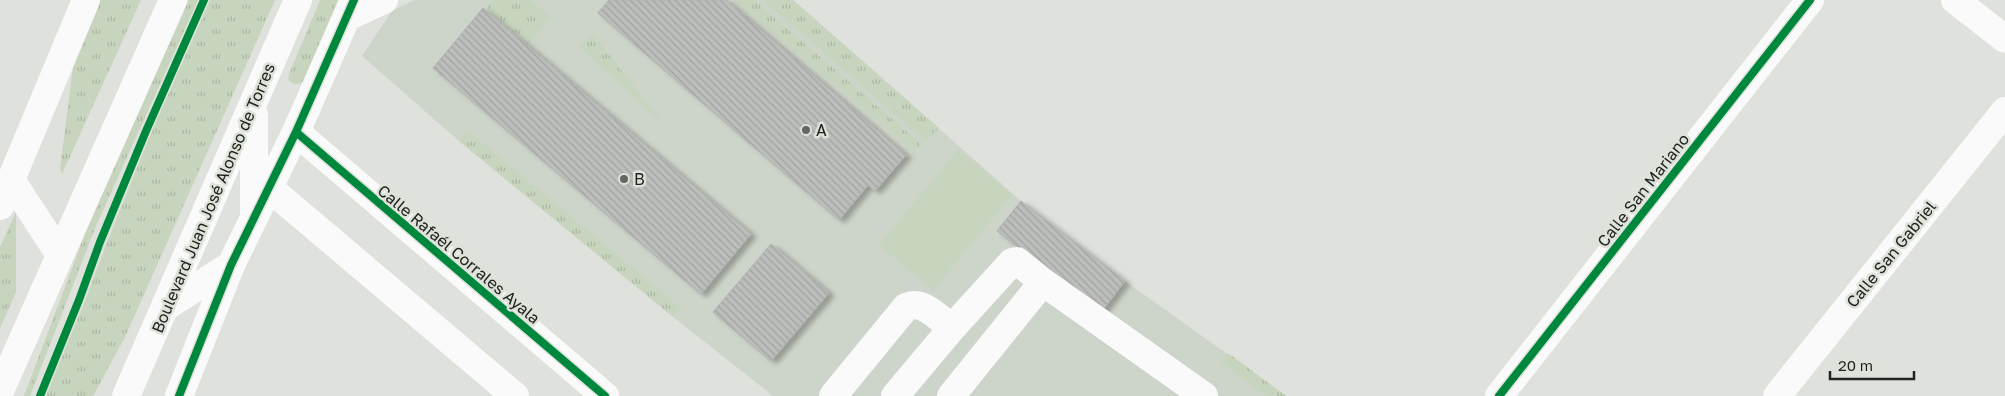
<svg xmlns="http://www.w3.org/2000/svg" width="2005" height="396" font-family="'Golos Text',sans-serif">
<defs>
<pattern id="grass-tufts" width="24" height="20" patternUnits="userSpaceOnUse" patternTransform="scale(1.25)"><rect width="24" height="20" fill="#c7d5be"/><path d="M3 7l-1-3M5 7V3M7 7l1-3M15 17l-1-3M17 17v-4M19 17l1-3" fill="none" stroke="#abb7a3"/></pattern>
<pattern id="building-back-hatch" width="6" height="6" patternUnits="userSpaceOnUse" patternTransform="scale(1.25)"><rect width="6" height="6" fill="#bcbebb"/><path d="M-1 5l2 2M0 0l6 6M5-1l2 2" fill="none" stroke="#a1a3a0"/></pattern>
<filter id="shadow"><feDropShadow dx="5.5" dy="3" stdDeviation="2.5" flood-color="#0004"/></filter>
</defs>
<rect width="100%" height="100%" fill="#dee1dc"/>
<path fill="#cdd4c9" d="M414 0H793L1021 201 1125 281 1286 396H773L672 316 459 141 362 56 392 11Z"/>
<path fill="url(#grass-tufts)" d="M99 0H141L62 174 60 168 75 52Z
M189 0H198L96 226 30 396H24L89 223Z
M210 0H275L125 337 93 396H45L85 301 106 245 150 135Z
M320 0H338L304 81C298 85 294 85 288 80L289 74Z
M492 0H531L550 17 528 44 487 8Z
M733 0H754L921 144 915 151Z
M763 0H793L939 128 926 141Z
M593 34 667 128 580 47Z
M468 131 681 308 672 316 459 141Z
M16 212V292L0 328V247Z
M1228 353 1286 396H1266L1221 362Z"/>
<path fill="#c7d5be" d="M958 150 1012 195 933 290 879 245Z"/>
<path fill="url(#building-back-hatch)" stroke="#afb1ad" filter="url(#shadow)" d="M609 0H726L906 155 875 191 868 185 839 220 598 13Z
M483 8 751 234 701 294 433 68Z
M1021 201 1125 281 1102 311 997 231Z
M771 244 829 293 771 361 713 312Z"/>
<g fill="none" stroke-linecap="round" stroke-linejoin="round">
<path stroke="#fafafa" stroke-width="28" d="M1955 0 2005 39
M347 17 384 0
M296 132 605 396
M268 187 515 396
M0 206 86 0
M179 396 231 265 296 132 354 0
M833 396 906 307C923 299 938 318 952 328
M895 396 952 328 1012 262 1017 261 1043 282 1204 396
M951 396 1043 282
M1499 396 1810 0
M1777 396 2005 111"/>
<path stroke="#fafafa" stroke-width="28" d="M254 115V216
M11 180 60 255
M167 306 231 265
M0 391 173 0
M126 396 298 0"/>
<g stroke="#dee3da" stroke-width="11">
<path id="cycleway" d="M296 132 605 396
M40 396 79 300 100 242 146 131 204 0
M179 396 231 265 296 132 354 0
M1499 396 1810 0"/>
</g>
<use href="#cycleway" stroke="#00873e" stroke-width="8"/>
</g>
<g fill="#636662" stroke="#dee3da" stroke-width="2">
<circle cx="806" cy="130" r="5"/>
<circle cx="624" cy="179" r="5"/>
</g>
<g text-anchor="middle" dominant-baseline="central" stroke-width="5" stroke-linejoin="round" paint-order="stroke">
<g font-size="16" fill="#212320" stroke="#dee3da" text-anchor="start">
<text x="816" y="130">A</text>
<text x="634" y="179">B</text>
</g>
<g font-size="16" fill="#212320" stroke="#dee3da">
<text transform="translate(1643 190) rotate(-52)">Calle San Mariano</text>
<text transform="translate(213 198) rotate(-67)">Boulevard Juan José Alonso de Torres</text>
<text transform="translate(459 254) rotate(40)">Calle Rafaél Corrales Ayala</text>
<text transform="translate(1891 254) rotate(-51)">Calle San Gabriel</text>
</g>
</g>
<path d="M1830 371v8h84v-8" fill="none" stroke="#212320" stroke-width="2.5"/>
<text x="1838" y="371" font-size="15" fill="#212320" stroke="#dee3da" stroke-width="4" paint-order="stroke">20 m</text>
</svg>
